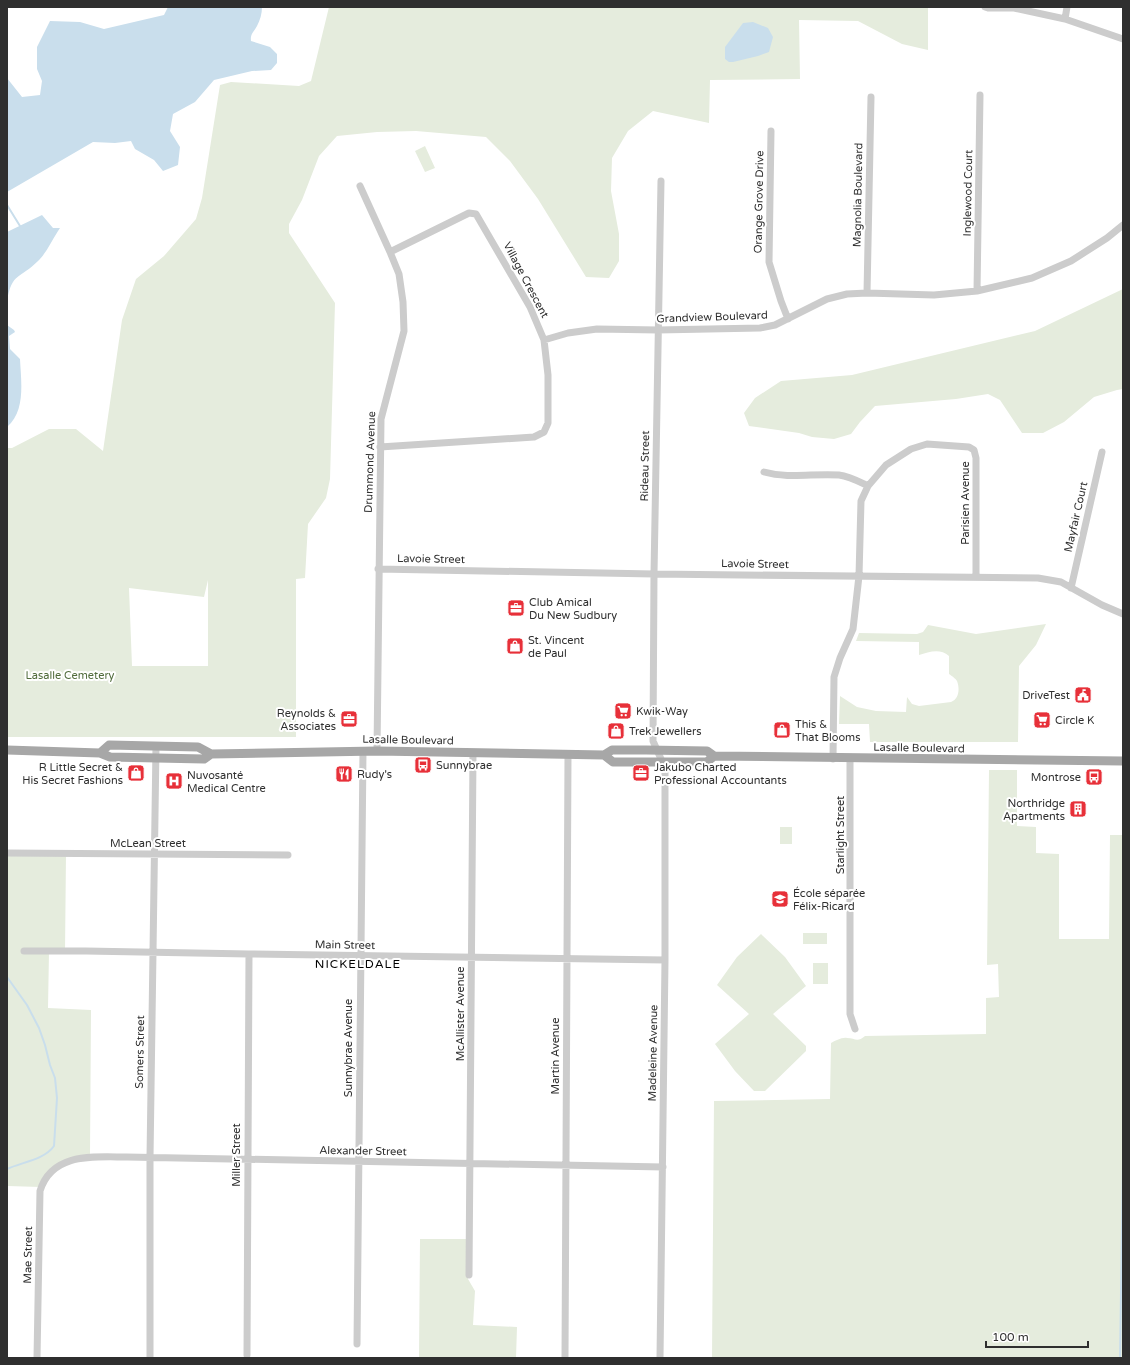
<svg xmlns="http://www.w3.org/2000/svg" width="1130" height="1365" font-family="'Varela Round',sans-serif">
<rect width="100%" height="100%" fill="#fff"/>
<path fill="#e5ecdd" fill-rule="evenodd" d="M329 7H928V50L902 44 858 21 799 20 800 79 710 80 709 123 653 111 628 131 612 158 611 191 619 234V261L609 278 586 277 538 199 510 161 486 137 416 131 377 132 337 136 319 156 302 200 289 224V233L335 303 330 479 326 498 308 524 305 578 296 579V737H7V448H12L49 429H76L103 451 122 320 136 279 164 256 196 219 202 198 220 85 231 82 299 86 311 81ZM208 580V666H132L129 588 204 597Z
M425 146 435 168 425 172 415 151Z
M1123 289V389L1117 390 1094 397 1064 422 1043 433H1022L1000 400 988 394 956 399 875 406 860 422 851 434 834 439 812 437 799 433 749 426 744 413 755 398 781 381 852 375 1035 331Z
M1046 624 1036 645 1019 666 1018 742H870L869 724H839L840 696 857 707 876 711 906 712 907 697 912 704 919 706 951 702C959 699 960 689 957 681 956 679 952 676 949 674V656C940 648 929 652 919 655V642L856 641 859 633 917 634 923 632 928 625 976 634Z
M989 770H1017V826L1036 827V853L1059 854V939H1109L1110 835H1123V1358H712L714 1101 830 1099 831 1043C835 1041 842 1037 847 1038 855 1038 857 1043 865 1036L986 1034V998L999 997 998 964 987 965Z
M780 827H792V844H780Z
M7 854H66L65 952H49L48 1008 91 1010 90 1156 63 1162 41 1187 7 1186Z
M803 933H827V944H803Z
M761 934 785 957 806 986 773 1014 806 1046V1051L765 1091H754L735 1071 715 1044 749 1014 717 985 737 957Z
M813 963H828V984H813Z
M420 1239H469L468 1279 475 1291 473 1325 517 1327 516 1358H419Z"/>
<path fill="#c9deec" d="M168 7H262C262 14 260 20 257 26 254 32 250 34 251 41L270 47 277 54V63L271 70 252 71 214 80 195 102 173 114 170 131 180 147 178 165 163 171 154 160 135 149 131 141 115 143 93 142 7 192V78L22 97 40 95 42 81 37 69V47L50 21 80 22 104 29 164 15Z
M753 22 768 28 773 37 769 52 758 56 733 62H729L725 59V47L743 23Z
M42 215 53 228H60C53 238 46 254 38 261 20 279 12 272 7 301V232Z
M7 325 14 330 15 332 9 336 10 349 20 359C21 381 26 411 7 427Z"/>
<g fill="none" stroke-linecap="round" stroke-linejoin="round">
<path stroke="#c9deec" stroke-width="2" d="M7 205 20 226
M7 977 27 1005 39 1028 45 1045 50 1065 55 1078 57 1098 54 1146C44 1160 22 1162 7 1169
M1120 1358 1123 1162"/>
<path stroke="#ccc" stroke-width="7" d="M985 7 988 8H1014L1065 19 1123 39
M1065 19 1067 7
M771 131 769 262 781 301 788 319
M360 186 390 252 399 274 403 302 404 331 381 419 377 751
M977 291 980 95
M867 293 871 97
M544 340 568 333 597 329 658 330 760 328 775 325 827 299 847 294 867 293 934 295 977 291 1032 278 1071 261 1107 238 1123 225
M380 447 534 437 544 432 548 423V375L544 340 530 307 476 214 469 213 390 252
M764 472C789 479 814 473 839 475 849 476 858 481 868 486
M378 569 654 574 1038 578 1061 582 1102 605 1123 614
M1071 588 1102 452
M833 759 834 677 840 658 853 629 859 576 861 501 868 486 886 465 911 449 927 444 969 447 974 450 976 458V577
M850 759V1014L855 1029
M7 853 288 855
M24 951H86L249 954 665 960
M469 1275 473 753
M357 1344 363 751
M247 1355 249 954
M37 1358 40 1191C52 1152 94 1157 127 1157L663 1167
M150 1358V1158L156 746
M565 1358 568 755
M660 1358 665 960V768L653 741 654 574 661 181"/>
<path stroke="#a7a7a7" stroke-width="9" d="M7 750 100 753 110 757 204 759 211 754
M100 753 109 745 198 747 211 754 377 751 604 755 613 762H707L714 756
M604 755 612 750H646L707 751 714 756 1123 761"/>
</g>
<defs>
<g id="office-square" transform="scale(0.9)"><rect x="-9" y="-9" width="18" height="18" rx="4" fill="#e73039" stroke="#fff"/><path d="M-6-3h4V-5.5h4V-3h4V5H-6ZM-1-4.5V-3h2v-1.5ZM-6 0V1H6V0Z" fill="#fff"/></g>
<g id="shop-square" transform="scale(0.9)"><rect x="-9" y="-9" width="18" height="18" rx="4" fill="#e73039" stroke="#fff"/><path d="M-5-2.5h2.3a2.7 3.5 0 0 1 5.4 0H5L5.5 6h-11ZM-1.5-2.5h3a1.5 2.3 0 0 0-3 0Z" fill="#fff"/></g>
<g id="civic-square" transform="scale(0.9)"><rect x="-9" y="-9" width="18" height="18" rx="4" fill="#e73039" stroke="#fff"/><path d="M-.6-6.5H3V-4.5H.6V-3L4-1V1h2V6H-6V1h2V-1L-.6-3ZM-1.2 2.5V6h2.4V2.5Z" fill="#fff"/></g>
<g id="supermarket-square" transform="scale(0.9)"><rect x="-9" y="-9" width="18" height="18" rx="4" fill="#e73039" stroke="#fff"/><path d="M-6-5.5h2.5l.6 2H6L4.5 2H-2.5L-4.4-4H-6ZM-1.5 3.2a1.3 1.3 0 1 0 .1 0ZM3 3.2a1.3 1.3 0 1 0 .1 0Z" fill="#fff"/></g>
<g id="bus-square" transform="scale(0.9)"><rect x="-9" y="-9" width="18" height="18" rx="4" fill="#e73039" stroke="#fff"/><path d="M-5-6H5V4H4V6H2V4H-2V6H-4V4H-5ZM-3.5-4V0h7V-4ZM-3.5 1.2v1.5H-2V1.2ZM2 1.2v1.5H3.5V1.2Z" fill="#fff"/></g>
<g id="restaurant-square" transform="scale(0.9)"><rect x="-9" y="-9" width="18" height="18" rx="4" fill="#e73039" stroke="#fff"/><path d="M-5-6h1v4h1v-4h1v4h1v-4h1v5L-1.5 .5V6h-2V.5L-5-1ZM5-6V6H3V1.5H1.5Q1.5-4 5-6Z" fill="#fff"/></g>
<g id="hospital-square" transform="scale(0.9)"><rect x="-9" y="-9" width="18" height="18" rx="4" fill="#e73039" stroke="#fff"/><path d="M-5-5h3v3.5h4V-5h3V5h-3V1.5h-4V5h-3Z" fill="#fff"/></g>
<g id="building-square" transform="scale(0.9)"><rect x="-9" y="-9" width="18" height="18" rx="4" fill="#e73039" stroke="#fff"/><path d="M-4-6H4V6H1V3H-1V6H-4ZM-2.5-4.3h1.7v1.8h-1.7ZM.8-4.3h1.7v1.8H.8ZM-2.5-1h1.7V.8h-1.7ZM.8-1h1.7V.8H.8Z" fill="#fff"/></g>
<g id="school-square" transform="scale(0.9)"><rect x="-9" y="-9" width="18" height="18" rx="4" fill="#e73039" stroke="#fff"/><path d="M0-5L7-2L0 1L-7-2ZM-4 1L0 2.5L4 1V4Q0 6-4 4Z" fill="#fff"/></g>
</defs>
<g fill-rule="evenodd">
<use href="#office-square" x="516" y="608"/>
<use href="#shop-square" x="515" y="646"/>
<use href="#civic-square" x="1083" y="695"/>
<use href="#supermarket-square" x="623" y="711"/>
<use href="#office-square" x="349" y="719"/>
<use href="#supermarket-square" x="1042" y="720"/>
<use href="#shop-square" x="782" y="730"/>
<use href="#shop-square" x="616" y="731"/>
<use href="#bus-square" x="423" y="765"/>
<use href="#shop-square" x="136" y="773"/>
<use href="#office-square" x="641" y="773"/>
<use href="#restaurant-square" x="344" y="774"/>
<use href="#bus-square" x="1094" y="777"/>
<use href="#hospital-square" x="174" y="781"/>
<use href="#building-square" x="1078" y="809"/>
<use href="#school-square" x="780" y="899"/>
</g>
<g text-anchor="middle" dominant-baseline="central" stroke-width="4" stroke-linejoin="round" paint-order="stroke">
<g font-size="11" fill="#2f2f2f" stroke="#fff">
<text transform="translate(968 193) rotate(-89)">Inglewood Court</text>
<text transform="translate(858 195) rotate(-89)">Magnolia Boulevard</text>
<text transform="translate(759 202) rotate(-89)">Orange Grove Drive</text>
<text transform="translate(526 280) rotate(62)">Village Crescent</text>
<text transform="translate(712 317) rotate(-2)">Grandview Boulevard</text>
<text transform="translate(370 462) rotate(-88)">Drummond Avenue</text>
<text transform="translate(645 466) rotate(-89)">Rideau Street</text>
<text transform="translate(965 503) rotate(-90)">Parisien Avenue</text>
<text transform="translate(1076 517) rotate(-77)">Mayfair Court</text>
<text transform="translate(431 559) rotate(1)">Lavoie Street</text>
<text transform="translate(755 564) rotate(1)">Lavoie Street</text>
<text transform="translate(408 740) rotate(1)">Lasalle Boulevard</text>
<text transform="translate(919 748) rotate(1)">Lasalle Boulevard</text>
<text transform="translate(840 835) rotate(-90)">Starlight Street</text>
<text x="148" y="843">McLean Street</text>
<text transform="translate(345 945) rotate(1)">Main Street</text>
<text transform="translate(460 1014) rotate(-90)">McAllister Avenue</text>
<text transform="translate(348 1048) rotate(-90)">Sunnybrae Avenue</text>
<text transform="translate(140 1052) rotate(-89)">Somers Street</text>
<text transform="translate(653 1053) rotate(-89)">Madeleine Avenue</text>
<text transform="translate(555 1056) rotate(-90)">Martin Avenue</text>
<text transform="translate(363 1151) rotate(1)">Alexander Street</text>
<text transform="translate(236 1155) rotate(-90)">Miller Street</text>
<text transform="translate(28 1255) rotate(-89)">Mae Street</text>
</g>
<g font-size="11" fill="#2f2f2f" stroke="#fff" text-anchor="start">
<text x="529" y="602">Club Amical<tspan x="529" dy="13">Du New Sudbury</tspan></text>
<text x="528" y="640">St. Vincent<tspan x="528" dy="13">de Paul</tspan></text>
<text x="1070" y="695" text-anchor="end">DriveTest</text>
<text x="636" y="711">Kwik-Way</text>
<text x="336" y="713" text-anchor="end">Reynolds &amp;<tspan x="336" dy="13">Associates</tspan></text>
<text x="1055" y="720">Circle K</text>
<text x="795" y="724">This &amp;<tspan x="795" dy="13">That Blooms</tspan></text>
<text x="629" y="731">Trek Jewellers</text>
<text x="436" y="765">Sunnybrae</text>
<text x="123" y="767" text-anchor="end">R Little Secret &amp;<tspan x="123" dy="13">His Secret Fashions</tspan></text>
<text x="654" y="767">Jakubo Charted<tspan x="654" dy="13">Professional Accountants</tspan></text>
<text x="357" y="774">Rudy's</text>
<text x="187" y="775">Nuvosanté<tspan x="187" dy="13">Medical Centre</tspan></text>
<text x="1081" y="777" text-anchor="end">Montrose</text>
<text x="1065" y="803" text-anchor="end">Northridge<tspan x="1065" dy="13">Apartments</tspan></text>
<text x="793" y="893">École séparée<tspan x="793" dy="13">Félix-Ricard</tspan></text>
</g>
<g font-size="11" fill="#516c3c" stroke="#fff">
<text x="70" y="675">Lasalle Cemetery</text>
</g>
<g font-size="12" letter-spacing="1" fill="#000" stroke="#fff">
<text x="358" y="964">NICKELDALE</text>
</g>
</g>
<rect width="1130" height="1365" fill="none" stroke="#2f2f2f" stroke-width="16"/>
<path d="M986 1341v6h102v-6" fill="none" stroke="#2f2f2f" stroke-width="2"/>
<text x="992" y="1341" font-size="12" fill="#2f2f2f" stroke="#ffffff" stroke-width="3" paint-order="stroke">100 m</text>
</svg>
